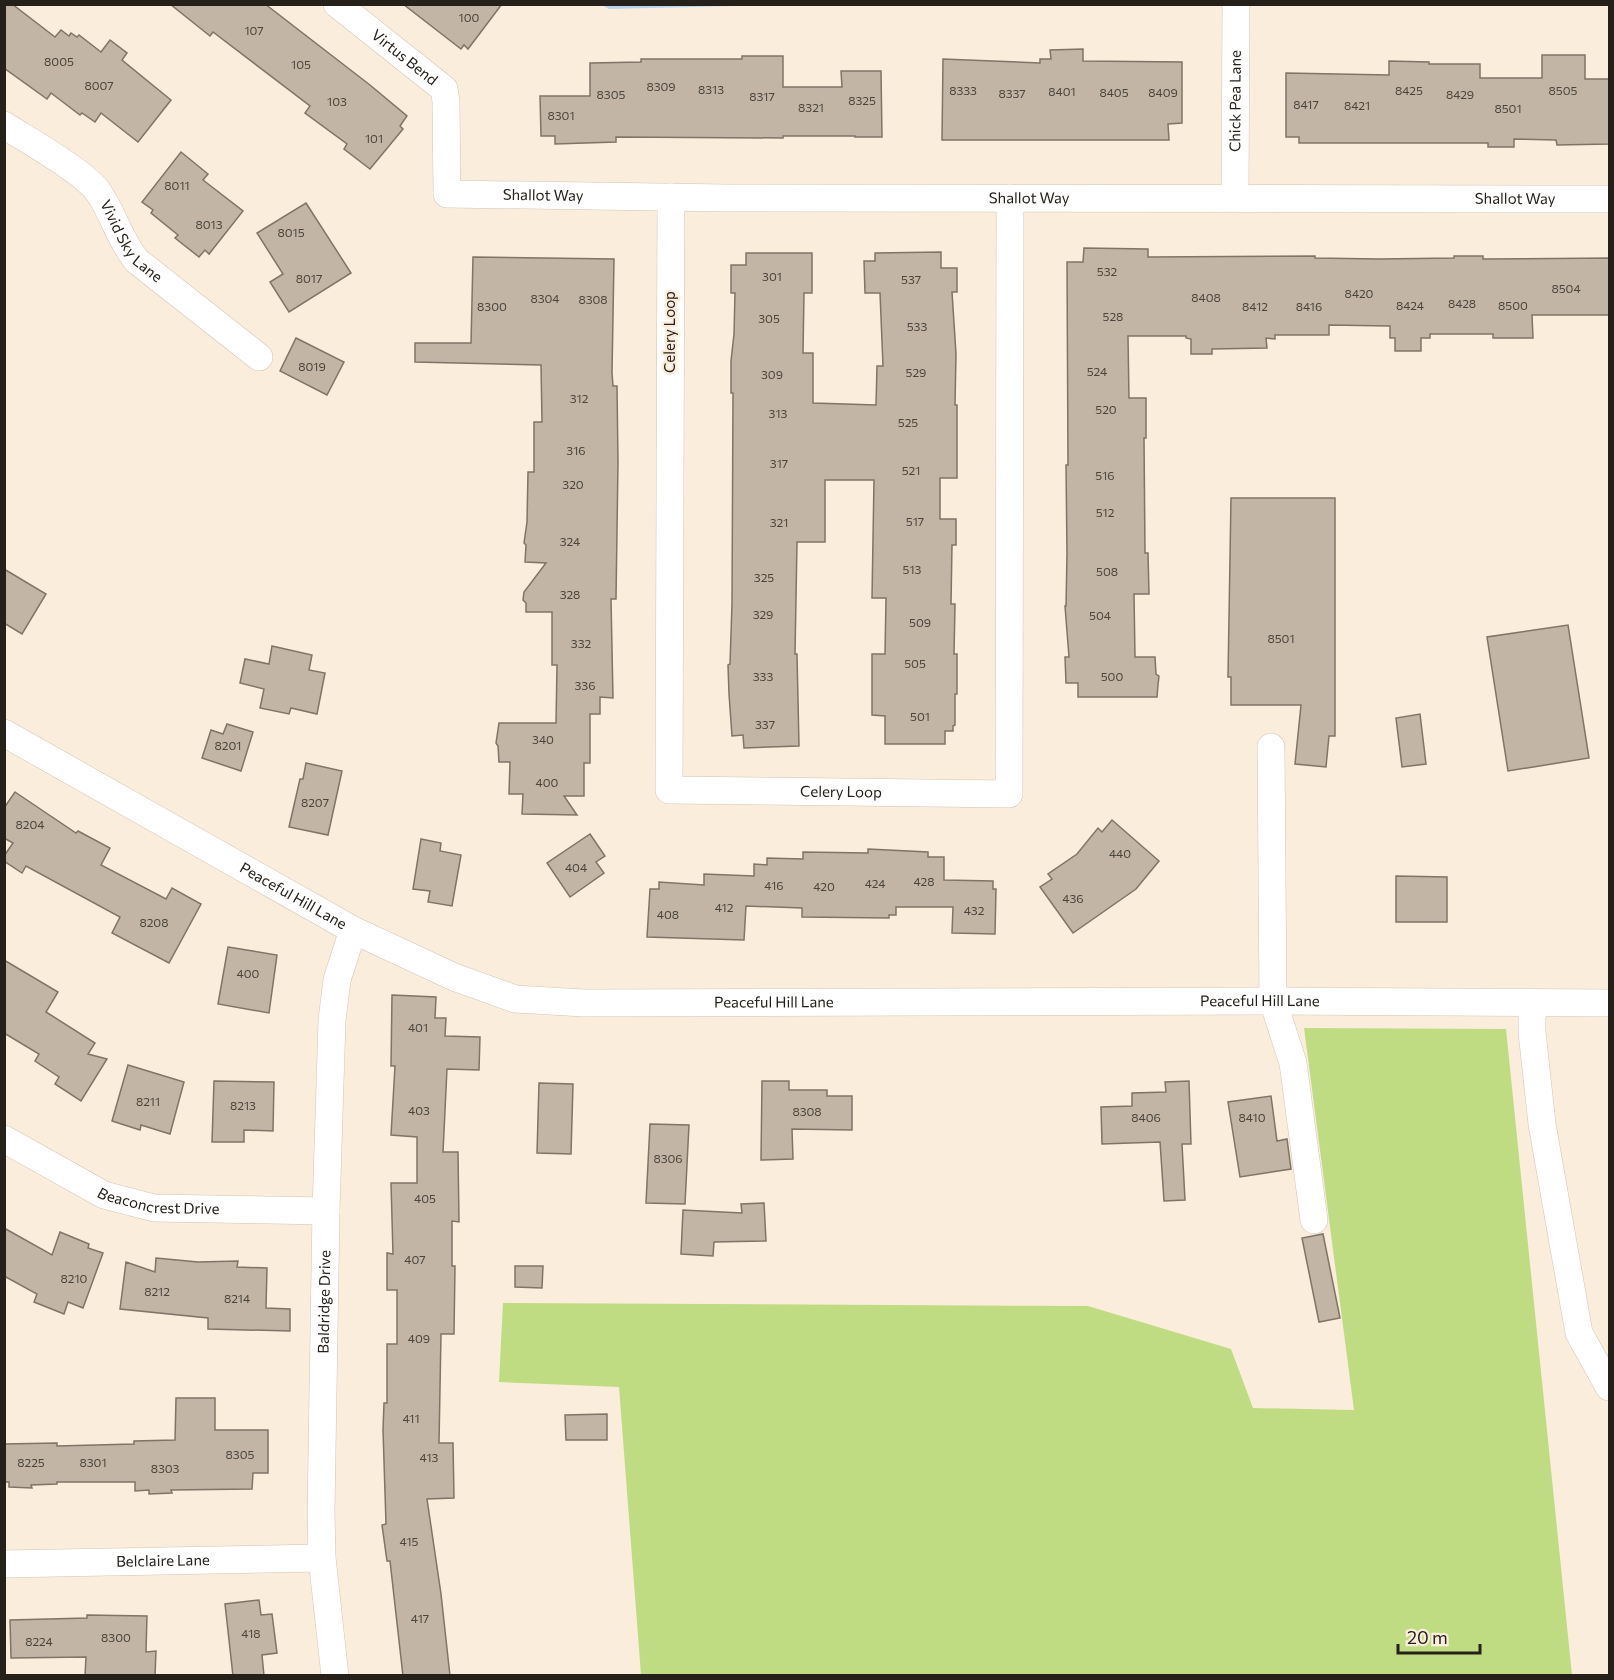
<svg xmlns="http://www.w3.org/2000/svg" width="1614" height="1680" font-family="Commissioner,sans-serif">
	<rect width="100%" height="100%" fill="#fbeddc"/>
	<path fill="#c0dc82" d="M1304,1028L1506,1029L1572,1675H641L619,1387L499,1382L503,1303L1088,1306L1231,1349L1253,1408L1354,1410Z"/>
	<path fill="#b8d4f1" d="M602,5H774L609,9Z"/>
	<g fill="#c2b5a5" stroke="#7f7465" stroke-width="1.5">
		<path d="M4,4H12L55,37L61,30L69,36L71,33L77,37L79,35L101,52L110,40L127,53L122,60L171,100L138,142L101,113L95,122L82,113L80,115L51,93L47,99L4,68Z"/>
		<path d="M170,4H265L370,85L407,116L400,126L403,129L370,169L344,149L347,144L305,113L310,106L213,32L210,36Z"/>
		<path d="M403,4H502L468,49L464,45L461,49Z"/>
		<path d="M1083,49V61L1182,62V123L1168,124L1169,140H942L943,59L1040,63V59H1051L1050,50Z"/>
		<path d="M1542,55H1585V79H1610V144L1557,145L1556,140L1514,139V147H1488V143H1299V137H1286V73L1389,75V61L1429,62V64H1480V78H1542Z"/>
		<path d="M742,56H783V87H842L841,71H881L882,137H855V136H783V138L616,137V142L555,144V136H541L540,96H590V63L641,62V59H742Z"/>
		<path d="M181,152L208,174L203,180L243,211L209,254L205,250L199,257L175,238L178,235L151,213L153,210L142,202Z"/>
		<path d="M306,203L351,273L289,312L270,282L283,274L257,233Z"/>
		<path d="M1084,248L1148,249V257L1315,256V258L1379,259L1454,258V256H1483V259L1610,258V315H1532L1533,338H1493V334H1430V338H1421V351H1395V338H1390V326L1329,325V335H1275V339L1266,338L1267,348L1212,349V354H1191V339L1186,338V336H1128L1129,398H1146V438H1144L1145,553H1148L1149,594H1134L1135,657H1155L1156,674L1159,676L1158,685L1157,697H1078V683H1066L1065,657H1069L1065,606H1066L1067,554L1066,465H1068L1067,262H1083Z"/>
		<path d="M941,252V268H957V292H952L956,354L955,405H957V478H940V519H956V545H952L951,604H955L954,654H957V694H955V725L953,726V731H945V744H885V716L872,715V654H885L886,598H872L874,480H825V542H797L795,654H797L799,746L744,748L743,735L732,736L729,694L728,665L730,664L732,604L733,393H731V361L734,334L735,293H731V265H746V253H812V293H804L803,353H813V403L876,405L877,366H883L880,293H865L864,261H875V253Z"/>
		<path d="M473,257L614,259L612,373L613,386H617L618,462L616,599H611L613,698L600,697V714H590V763H584V796H564L577,815L522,814L523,794H509L510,762H499L498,746L496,743L499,723H556L557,665H552V612H526V603L523,600L524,592L546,563L525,562L526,545L524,543L527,522L528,472H534V422H542L541,365L415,362V343H471Z"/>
		<path d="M296,338L344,362L327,395L280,371Z"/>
		<path d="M1231,498H1335V736H1329L1326,767L1295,764L1301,705H1231V677H1228Z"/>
		<path d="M4,569L46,594L22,634L4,623Z"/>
		<path d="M1568,625L1589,758L1508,771L1487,637Z"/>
		<path d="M272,646L312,655L309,670L325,673L317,714L291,708L289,714L260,708L264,689L240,683L245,659L269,664Z"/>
		<path d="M1420,714L1426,764L1402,767L1396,718Z"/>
		<path d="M227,724L253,732L241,771L202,758L211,730L223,734Z"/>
		<path d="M306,763L342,771L328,835L289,827L300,779H303Z"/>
		<path d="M15,792L76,833L78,831L110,848L101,865L166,899L172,888L201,904L169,963L112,933L120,917L26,866L22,873L4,861V856L13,843L4,838V808Z"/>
		<path d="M1112,820L1159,861L1136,889L1073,933L1040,887L1052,879L1048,874L1077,854L1098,828L1102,832Z"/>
		<path d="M590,834L605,856L596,862L604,873L570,897L547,863Z"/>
		<path d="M421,839L441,843L440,851L461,855L452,906L428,902L430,891L413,889Z"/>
		<path d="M868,849L928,852V857H944V880L993,881V889H996L995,934L952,933L953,907H896V915H889V918L802,917V908L746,906L744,940L647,937L650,889H659V882L704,885V874L754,876V864L767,865V858L803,859V852L868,853Z"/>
		<path d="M1396,876L1447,877V922H1396Z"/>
		<path d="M228,947L277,955L269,1013L218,1004Z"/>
		<path d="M4,960L58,992L46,1012L95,1043L88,1054L107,1059L81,1101L55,1084L59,1077L35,1061L39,1054L4,1033Z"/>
		<path d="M392,995L436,997L435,1018H446L445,1036L480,1037L479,1070L447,1069L443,1152H458L459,1222L452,1221V1266H455L454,1334H441L439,1443H453L454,1498L427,1499L441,1594L450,1676H403L390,1561H387L382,1525L386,1524L383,1430L384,1403H387V1344H397V1290H387V1253L393,1254L391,1183H417V1137L391,1135L395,1066H391Z"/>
		<path d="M128,1065L184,1082L170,1134L141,1125L140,1130L112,1121Z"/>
		<path d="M214,1081L274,1082L273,1131L244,1130V1142H212Z"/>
		<path d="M762,1081H789V1090H827V1096H852V1130L792,1129L793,1159L761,1160Z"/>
		<path d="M1189,1081L1191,1144H1182L1185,1200L1164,1201L1160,1142L1102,1144L1101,1107L1132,1106V1093L1166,1092L1165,1082Z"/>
		<path d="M539,1083L573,1084L571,1154L537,1153Z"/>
		<path d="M1271,1096L1277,1141L1287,1139L1291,1169L1240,1177L1228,1102Z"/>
		<path d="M650,1124L689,1125L685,1204L646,1203Z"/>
		<path d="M764,1203L766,1241L714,1242L713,1256L681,1254L683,1210L742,1213L741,1204Z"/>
		<path d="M4,1228L52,1255L60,1232L89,1244L88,1248L103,1253L83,1308L68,1302L64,1314L34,1302L37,1294L4,1276Z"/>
		<path d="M1323,1234L1340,1318L1319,1322L1302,1238Z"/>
		<path d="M156,1258L198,1262L238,1261L237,1267L267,1268L266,1308L290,1309V1331L208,1329V1318L120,1309L126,1262L155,1272Z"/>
		<path d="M515,1266H543L542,1288L515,1287Z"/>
		<path d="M176,1398H215V1430H268V1473H253L252,1489L171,1490L172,1493L149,1494V1490L135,1491V1482H57V1484L31,1485L32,1488L9,1487V1482H4V1444L57,1443V1446L134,1444V1441L175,1440Z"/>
		<path d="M607,1414V1440H566L565,1415Z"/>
		<path d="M259,1600L261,1615L272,1614L277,1653L262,1655L264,1676H233L225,1604Z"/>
		<path d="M87,1615L147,1616L146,1652L156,1651L155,1676H85L86,1657L11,1658L10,1620L87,1618Z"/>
	</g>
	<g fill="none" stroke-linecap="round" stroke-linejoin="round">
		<defs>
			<g id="minor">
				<path id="s1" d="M337,4L444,89L446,101L447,194L727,198L1610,199"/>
				<path id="s2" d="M4,125C27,140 85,172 99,193C114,215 119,239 137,261L259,357"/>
				<path id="s3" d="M671,197L669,790L1009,794L1010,198"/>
				<path id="s4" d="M1235,197L1236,4"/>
				<path id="s5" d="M4,733L353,930L454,977L515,999L584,1003L1273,1001L1610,1003"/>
				<path d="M1271,747L1273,1001L1293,1063L1314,1220"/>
				<path d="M1535,1003L1532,1017V1032L1542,1124L1579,1333L1609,1387"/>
				<path id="s6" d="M4,1139L104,1195L154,1208L326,1211"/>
				<path id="s7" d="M4,1564L322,1558"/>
				<path id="s8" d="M335,1676L322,1558L321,1512L326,1211L332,1020L337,980L353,930"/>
			</g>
		</defs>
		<use href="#minor" stroke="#d2c5b5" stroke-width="28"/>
		<use href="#minor" stroke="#fff" stroke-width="27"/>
	</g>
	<g text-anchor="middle" stroke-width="5" stroke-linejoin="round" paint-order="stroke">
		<g font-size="12" fill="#4c453d">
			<text x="469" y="22">100</text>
			<text x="254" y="35">107</text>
			<text x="59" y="66">8005</text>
			<text x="301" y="69">105</text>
			<text x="99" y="90">8007</text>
			<text x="661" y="91">8309</text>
			<text x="711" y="94">8313</text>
			<text x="963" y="95">8333</text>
			<text x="1409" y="95">8425</text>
			<text x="1563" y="95">8505</text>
			<text x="1062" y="96">8401</text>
			<text x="1114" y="97">8405</text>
			<text x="1163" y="97">8409</text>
			<text x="1012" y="98">8337</text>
			<text x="611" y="99">8305</text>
			<text x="1460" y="99">8429</text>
			<text x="762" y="101">8317</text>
			<text x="862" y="105">8325</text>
			<text x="337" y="106">103</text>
			<text x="1306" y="109">8417</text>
			<text x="1357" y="110">8421</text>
			<text x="811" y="112">8321</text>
			<text x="1508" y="113">8501</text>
			<text x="561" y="120">8301</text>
			<text x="374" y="143">101</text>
			<text x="177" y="190">8011</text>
			<text x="209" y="229">8013</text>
			<text x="291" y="237">8015</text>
			<text x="1107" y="276">532</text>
			<text x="772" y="281">301</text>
			<text x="309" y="283">8017</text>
			<text x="911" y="284">537</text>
			<text x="1566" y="293">8504</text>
			<text x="1359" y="298">8420</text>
			<text x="1206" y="302">8408</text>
			<text x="545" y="303">8304</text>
			<text x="593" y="304">8308</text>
			<text x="1462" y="308">8428</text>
			<text x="1410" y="310">8424</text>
			<text x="1513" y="310">8500</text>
			<text x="492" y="311">8300</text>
			<text x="1255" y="311">8412</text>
			<text x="1309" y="311">8416</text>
			<text x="1113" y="321">528</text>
			<text x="769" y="323">305</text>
			<text x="917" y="331">533</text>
			<text x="312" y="371">8019</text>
			<text x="1097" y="376">524</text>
			<text x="916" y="377">529</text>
			<text x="772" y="379">309</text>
			<text x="579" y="403">312</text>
			<text x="1106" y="414">520</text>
			<text x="778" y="418">313</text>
			<text x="908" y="427">525</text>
			<text x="576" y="455">316</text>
			<text x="779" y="468">317</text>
			<text x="911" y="475">521</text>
			<text x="1105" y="480">516</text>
			<text x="573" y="489">320</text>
			<text x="1105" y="517">512</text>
			<text x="915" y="526">517</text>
			<text x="779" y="527">321</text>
			<text x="570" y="546">324</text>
			<text x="912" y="574">513</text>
			<text x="1107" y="576">508</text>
			<text x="764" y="582">325</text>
			<text x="570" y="599">328</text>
			<text x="763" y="619">329</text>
			<text x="1100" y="620">504</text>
			<text x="920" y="627">509</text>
			<text x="1281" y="643">8501</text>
			<text x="581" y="648">332</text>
			<text x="915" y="668">505</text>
			<text x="763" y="681">333</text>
			<text x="1112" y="681">500</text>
			<text x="585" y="690">336</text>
			<text x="920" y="721">501</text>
			<text x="765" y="729">337</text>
			<text x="543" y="744">340</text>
			<text x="228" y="750">8201</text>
			<text x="547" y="787">400</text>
			<text x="315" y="807">8207</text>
			<text x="30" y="829">8204</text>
			<text x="1120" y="858">440</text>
			<text x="576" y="872">404</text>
			<text x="924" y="886">428</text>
			<text x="875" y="888">424</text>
			<text x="774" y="890">416</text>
			<text x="824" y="891">420</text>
			<text x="1073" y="903">436</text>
			<text x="724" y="912">412</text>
			<text x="974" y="915">432</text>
			<text x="668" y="919">408</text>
			<text x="154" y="927">8208</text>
			<text x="248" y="978">400</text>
			<text x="418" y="1032">401</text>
			<text x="148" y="1106">8211</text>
			<text x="243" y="1110">8213</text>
			<text x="419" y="1115">403</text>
			<text x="807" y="1116">8308</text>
			<text x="1146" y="1122">8406</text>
			<text x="1252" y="1122">8410</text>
			<text x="668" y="1163">8306</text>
			<text x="425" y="1203">405</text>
			<text x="415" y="1264">407</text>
			<text x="74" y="1283">8210</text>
			<text x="157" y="1296">8212</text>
			<text x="237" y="1303">8214</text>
			<text x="419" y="1343">409</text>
			<text x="411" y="1423">411</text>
			<text x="240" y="1459">8305</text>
			<text x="429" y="1462">413</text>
			<text x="31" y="1467">8225</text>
			<text x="93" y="1467">8301</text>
			<text x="165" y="1473">8303</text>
			<text x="409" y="1546">415</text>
			<text x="420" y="1623">417</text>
			<text x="251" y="1638">418</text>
			<text x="116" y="1642">8300</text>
			<text x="39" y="1646">8224</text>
		</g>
		<g font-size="15" fill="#25201a" stroke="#fbeddc">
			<text dy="5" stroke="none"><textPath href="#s1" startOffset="86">Virtus Bend</textPath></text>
			<text dy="5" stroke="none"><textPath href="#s4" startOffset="96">Chick Pea Lane</textPath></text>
			<text dy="5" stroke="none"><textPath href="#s1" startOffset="338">Shallot Way</textPath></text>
			<text dy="5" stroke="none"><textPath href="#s1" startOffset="824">Shallot Way</textPath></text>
			<text dy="5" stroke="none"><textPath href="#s1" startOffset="1310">Shallot Way</textPath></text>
			<text dy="5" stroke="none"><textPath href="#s2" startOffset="176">Vivid Sky Lane</textPath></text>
			<text transform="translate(670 332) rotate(-90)" y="5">Celery Loop</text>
			<text dy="5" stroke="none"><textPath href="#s3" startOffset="765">Celery Loop</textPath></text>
			<text dy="5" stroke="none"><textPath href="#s5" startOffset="332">Peaceful Hill Lane</textPath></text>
			<text dy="5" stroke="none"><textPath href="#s5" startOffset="1322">Peaceful Hill Lane</textPath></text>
			<text dy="5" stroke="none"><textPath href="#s5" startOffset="836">Peaceful Hill Lane</textPath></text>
			<text dy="5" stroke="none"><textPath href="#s6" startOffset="170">Beaconcrest Drive</textPath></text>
			<text dy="5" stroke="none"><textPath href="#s8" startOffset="375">Baldridge Drive</textPath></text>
			<text dy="5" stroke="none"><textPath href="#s7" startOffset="159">Belclaire Lane</textPath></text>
		</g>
	</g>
	<rect width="1614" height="1680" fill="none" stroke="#25201a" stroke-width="12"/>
	<path d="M1398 1644v9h82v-9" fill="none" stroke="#25201a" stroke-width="3"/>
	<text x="1407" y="1644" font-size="18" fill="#25201a" stroke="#fbeddc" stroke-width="4.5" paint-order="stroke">20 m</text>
</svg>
